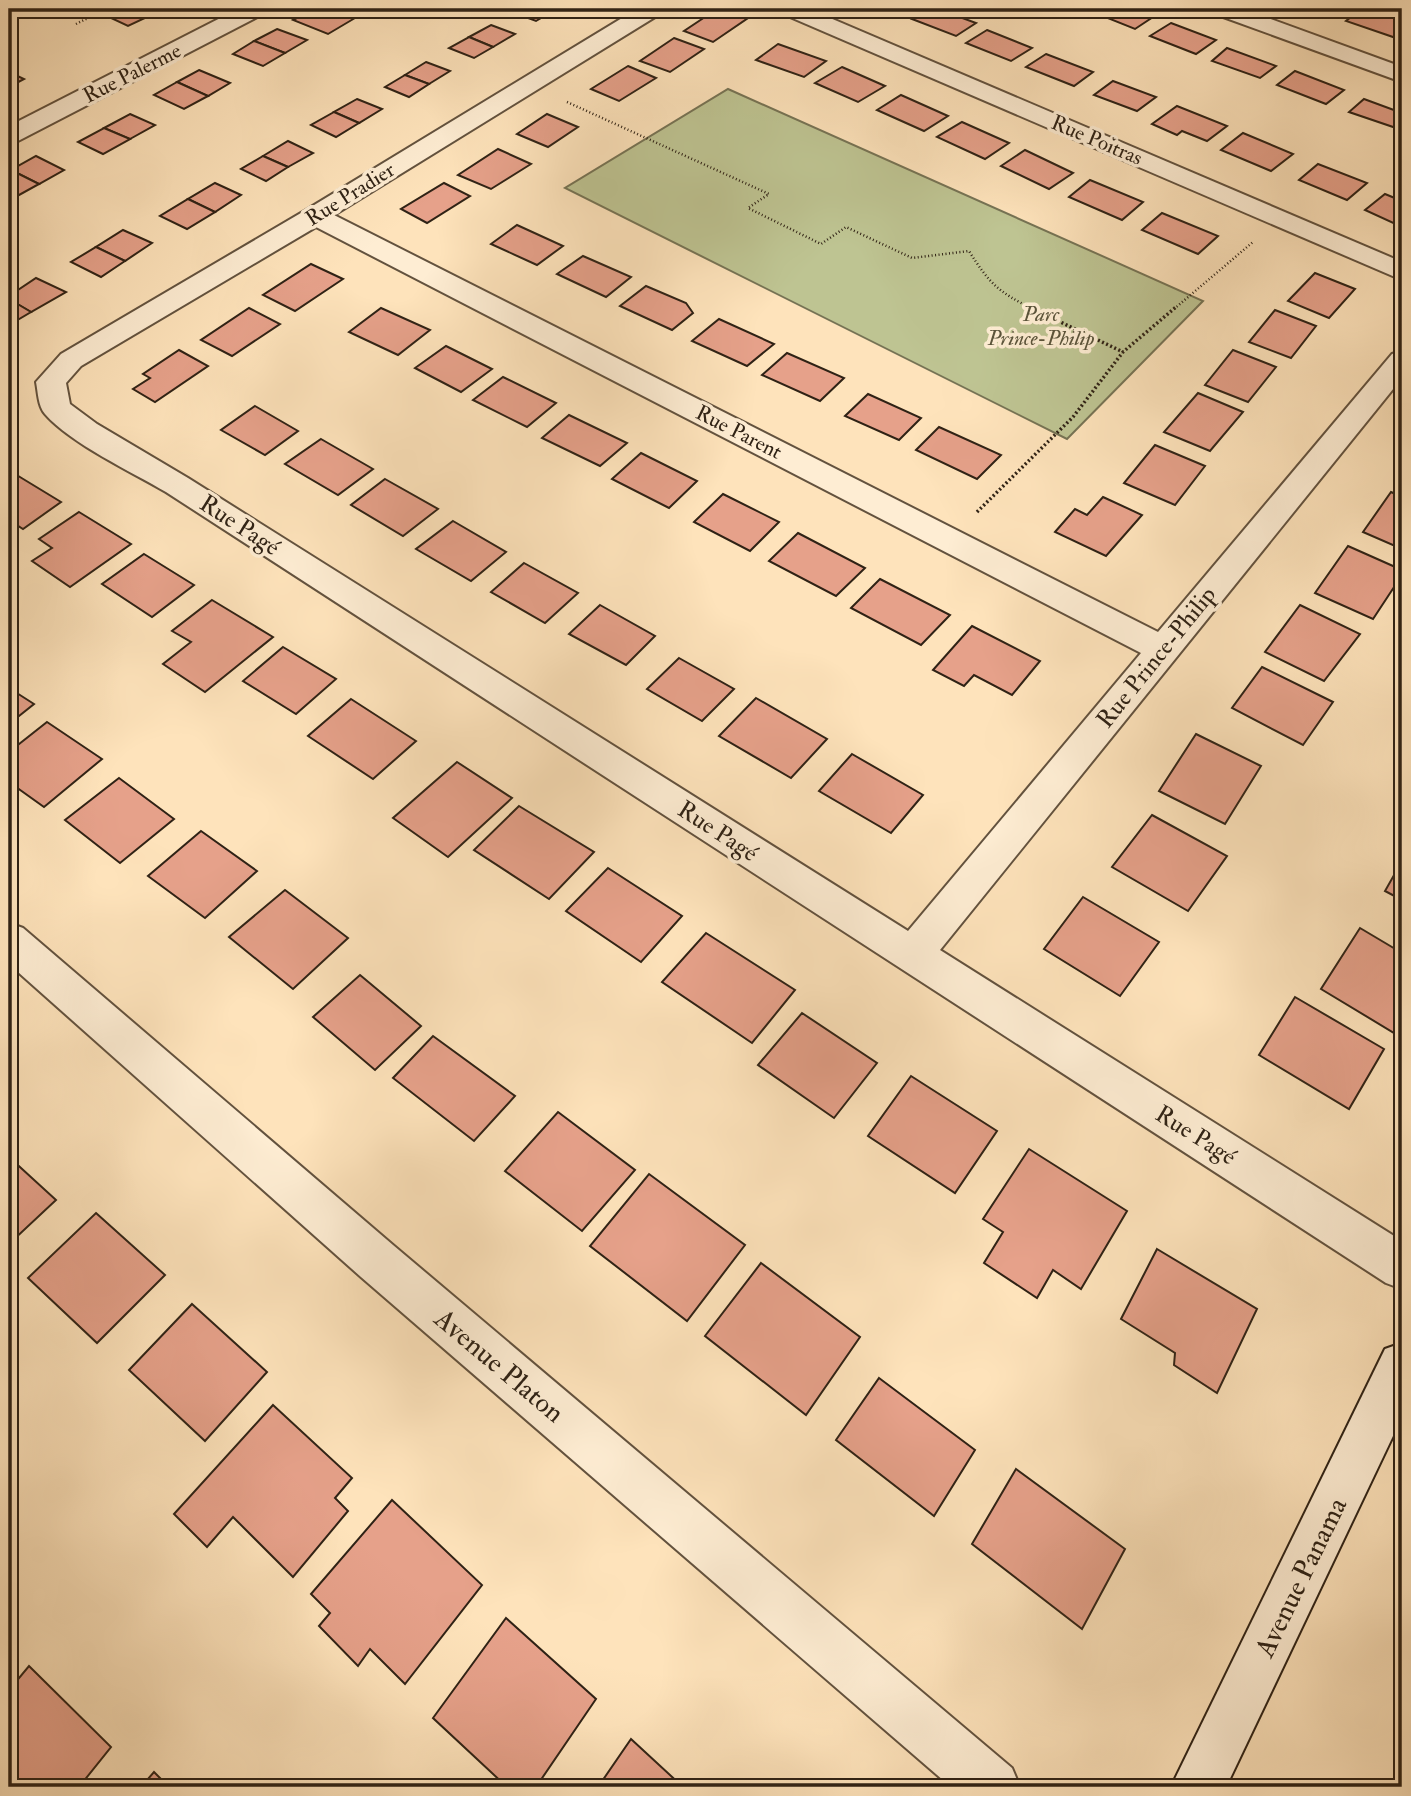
<svg xmlns="http://www.w3.org/2000/svg" width="1411" height="1796" font-family="'IM FELL Double Pica',serif">
	<rect width="100%" height="100%" fill="#fee3bb"/>
	<filter id="stains"><feTurbulence type="fractalNoise" baseFrequency=".00286" numOctaves="4"/><feColorMatrix values="0 0 0 0 .2 0 0 0 0 .09 0 0 0 0 .02 0 0 0 .5 -.17"/></filter>
	<radialGradient id="worn" r=".72"><stop offset=".6" stop-color="#630" stop-opacity="0"/><stop offset="1" stop-color="#630" stop-opacity=".3"/></radialGradient>
	<path fill="#bec492" stroke="#767354" stroke-width="2" d="M728,89L1203,301L1067,439L565,188Z"/>
	<g fill="#e6a18a" stroke="#2f2215" stroke-width="2">
		<path d="M92,9H164L128,26Z"/>
		<path d="M314,9L329,12L334,9H355L361,11L351,17L355,18L328,34L293,20Z"/>
		<path d="M513,9H547L553,11L536,21L509,11Z"/>
		<path d="M717,9L748,18L713,42L684,31Z"/>
		<path d="M929,9H938L976,23L956,36L912,19Z"/>
		<path d="M1094,9H1131L1153,17L1135,29L1090,11Z"/>
		<path d="M1361,9H1370L1402,20V33L1396,38L1346,21Z"/>
		<path d="M1171,23L1216,40L1196,54L1150,36Z"/>
		<path d="M491,25L515,34L493,47L469,37Z"/>
		<path d="M277,29L307,40L285,53L254,41Z"/>
		<path d="M987,30L1032,48L1011,61L966,43Z"/>
		<path d="M469,37L493,47L474,58L449,48Z"/>
		<path d="M674,38L704,49L670,72L640,61Z"/>
		<path d="M254,41L285,53L263,66L233,54Z"/>
		<path d="M778,44L826,61L804,77L756,60Z"/>
		<path d="M1227,48L1276,66L1260,78L1212,61Z"/>
		<path d="M1046,54L1093,72L1074,86L1026,67Z"/>
		<path d="M426,62L450,71L429,84L405,75Z"/>
		<path d="M628,66L656,78L619,101L591,89Z"/>
		<path d="M842,67L885,86L858,102L815,83Z"/>
		<path d="M199,70L230,83L208,96L177,82Z"/>
		<path d="M1295,71L1344,90L1326,104L1277,85Z"/>
		<path d="M9,72L24,79L9,87Z"/>
		<path d="M405,75L429,84L409,97L385,87Z"/>
		<path d="M1113,81L1156,97L1137,111L1094,95Z"/>
		<path d="M177,82L208,96L184,109L154,95Z"/>
		<path d="M901,95L948,116L924,131L877,110Z"/>
		<path d="M357,99L382,109L359,123L334,112Z"/>
		<path d="M1364,99L1402,113V130L1349,112Z"/>
		<path d="M1177,106L1227,126L1207,141L1182,131L1177,135L1152,124Z"/>
		<path d="M334,112L359,123L336,137L311,125Z"/>
		<path d="M130,114L155,125L130,139L104,128Z"/>
		<path d="M547,114L578,127L548,147L517,134Z"/>
		<path d="M962,122L1009,143L985,159L937,137Z"/>
		<path d="M104,128L130,139L103,154L78,142Z"/>
		<path d="M1243,133L1293,154L1271,171L1221,150Z"/>
		<path d="M288,141L313,153L288,167L263,156Z"/>
		<path d="M498,149L531,164L491,189L458,175Z"/>
		<path d="M1025,150L1073,173L1049,189L1001,166Z"/>
		<path d="M36,156L64,170L39,184L11,170Z"/>
		<path d="M263,156L288,167L266,181L241,169Z"/>
		<path d="M1318,164L1367,183L1347,200L1299,180Z"/>
		<path d="M11,170L39,184L10,200L9,172Z"/>
		<path d="M1090,180L1143,202L1122,220L1069,197Z"/>
		<path d="M215,183L241,195L215,212L188,199Z"/>
		<path d="M444,183L470,196L427,223L401,209Z"/>
		<path d="M1385,194L1402,201V227L1365,210Z"/>
		<path d="M188,199L215,212L187,229L160,216Z"/>
		<path d="M1162,213L1218,236L1198,254L1142,230Z"/>
		<path d="M517,225L563,246L537,265L491,244Z"/>
		<path d="M123,230L152,243L125,261L96,247Z"/>
		<path d="M96,247L125,261L101,277L71,262Z"/>
		<path d="M583,256L631,277L606,297L557,274Z"/>
		<path d="M311,264L343,279L295,311L263,295Z"/>
		<path d="M1315,273L1355,289L1329,318L1288,301Z"/>
		<path d="M36,278L66,292L31,312L9,299V296Z"/>
		<path d="M646,286L686,303L693,313L672,330L620,306Z"/>
		<path d="M9,299L31,312L9,325Z"/>
		<path d="M249,308L280,324L232,356L201,340Z"/>
		<path d="M381,308L430,330L398,355L349,332Z"/>
		<path d="M1275,310L1316,326L1291,358L1249,342Z"/>
		<path d="M719,319L774,344L747,366L692,341Z"/>
		<path d="M446,346L492,369L461,392L415,368Z"/>
		<path d="M179,350L208,366L155,402L133,389L150,378L143,374Z"/>
		<path d="M1233,350L1276,367L1248,402L1205,385Z"/>
		<path d="M787,353L844,378L820,401L762,375Z"/>
		<path d="M503,377L556,403L527,427L473,400Z"/>
		<path d="M1198,393L1243,412L1210,451L1164,432Z"/>
		<path d="M868,394L921,418L899,440L845,416Z"/>
		<path d="M255,406L298,431L265,455L221,430Z"/>
		<path d="M569,415L627,443L600,466L542,438Z"/>
		<path d="M939,427L1001,455L977,479L916,450Z"/>
		<path d="M321,439L373,469L338,495L285,464Z"/>
		<path d="M1155,445L1205,466L1175,505L1124,483Z"/>
		<path d="M641,453L697,481L669,508L612,479Z"/>
		<path d="M15,474L61,502L23,529L9,520V478Z"/>
		<path d="M385,479L438,509L403,536L351,505Z"/>
		<path d="M1391,492L1402,497V549L1363,532Z"/>
		<path d="M723,494L779,522L750,551L694,522Z"/>
		<path d="M1103,497L1142,515L1106,556L1055,532L1075,509L1087,515Z"/>
		<path d="M79,512L131,544L70,587L32,561L52,548L39,539Z"/>
		<path d="M453,521L506,552L471,581L416,549Z"/>
		<path d="M798,533L865,568L836,596L769,561Z"/>
		<path d="M1348,546L1402,570V575L1373,619L1315,593Z"/>
		<path d="M144,554L194,585L152,617L102,584Z"/>
		<path d="M524,563L578,593L545,623L491,592Z"/>
		<path d="M880,579L950,615L921,645L851,608Z"/>
		<path d="M212,600L273,637L205,692L163,664L191,642L172,631Z"/>
		<path d="M600,605L655,636L626,665L569,634Z"/>
		<path d="M1300,605L1360,634L1324,681L1265,652Z"/>
		<path d="M972,626L1040,661L1012,695L974,675L964,686L933,670Z"/>
		<path d="M283,647L336,679L296,714L243,681Z"/>
		<path d="M679,658L734,689L702,721L647,689Z"/>
		<path d="M1262,667L1333,702L1303,745L1232,708Z"/>
		<path d="M9,688L34,704L9,724Z"/>
		<path d="M756,698L827,739L791,778L719,736Z"/>
		<path d="M351,699L416,741L373,779L308,736Z"/>
		<path d="M47,722L102,759L44,807L9,782V752Z"/>
		<path d="M1196,734L1261,766L1225,824L1159,791Z"/>
		<path d="M852,754L923,795L891,833L819,791Z"/>
		<path d="M457,762L512,798L448,857L393,818Z"/>
		<path d="M119,778L174,819L120,863L65,820Z"/>
		<path d="M519,806L594,852L549,899L474,850Z"/>
		<path d="M1152,815L1227,856L1188,911L1112,867Z"/>
		<path d="M201,831L257,871L205,918L148,876Z"/>
		<path d="M1402,861V900L1385,891Z"/>
		<path d="M608,868L682,916L641,962L566,911Z"/>
		<path d="M285,890L348,938L293,989L229,937Z"/>
		<path d="M1083,897L1159,942L1120,996L1044,949Z"/>
		<path d="M1360,928L1402,953V1030L1399,1036L1321,989Z"/>
		<path d="M706,933L795,990L752,1043L662,982Z"/>
		<path d="M360,975L421,1026L375,1070L313,1017Z"/>
		<path d="M1295,997L1384,1049L1349,1109L1259,1055Z"/>
		<path d="M802,1013L877,1063L834,1118L758,1065Z"/>
		<path d="M433,1036L515,1096L474,1141L393,1078Z"/>
		<path d="M911,1076L997,1131L955,1193L868,1136Z"/>
		<path d="M558,1112L635,1170L582,1231L505,1171Z"/>
		<path d="M1029,1149L1127,1211L1081,1289L1053,1270L1037,1298L984,1263L1003,1232L983,1219Z"/>
		<path d="M9,1157L56,1200L9,1244Z"/>
		<path d="M649,1174L745,1245L687,1321L590,1246Z"/>
		<path d="M96,1213L165,1275L97,1343L28,1278Z"/>
		<path d="M1157,1249L1257,1309L1217,1393L1174,1365L1175,1353L1121,1319Z"/>
		<path d="M761,1263L860,1337L806,1415L705,1336Z"/>
		<path d="M192,1304L267,1372L205,1441L129,1370Z"/>
		<path d="M879,1378L975,1450L934,1516L836,1440Z"/>
		<path d="M273,1405L352,1478L335,1498L348,1511L293,1577L233,1517L207,1547L174,1514Z"/>
		<path d="M1016,1469L1125,1549L1082,1629L972,1544Z"/>
		<path d="M392,1500L482,1585L405,1684L370,1649L358,1666L319,1626L330,1613L311,1594Z"/>
		<path d="M506,1618L596,1699L536,1787H507L433,1718Z"/>
		<path d="M29,1666L111,1747L79,1787H9V1690Z"/>
		<path d="M631,1739L683,1787H598Z"/>
		<path d="M154,1772L169,1787H141Z"/>
	</g>
	<g fill="none" stroke-linecap="round" stroke-linejoin="round">
		<defs>
			<g id="street">
				<path d="M238,9H266L263,14L18,141L9,143V126Z"/>
				<path d="M637,9H663L660,14L334,215L1158,632L1392,354L1402,351V378L940,950L1402,1241V1289L1386,1283L166,492C132,472 70,443 45,414C38,406 38,392 36,382L61,354L306,210ZM316,227L1141,653L908,931L188,478L97,424L70,404L66,383L81,366Z"/>
				<path d="M780,9H809L1402,262V280L783,14Z"/>
				<path d="M1212,9H1243L1402,67V82L1215,14Z"/>
				<path d="M9,923L23,928L393,1245L1012,1768L1020,1787H951L361,1277L9,964Z"/>
			</g>
			<path id="secondary" d="M1402,1343V1417L1226,1787H1171L1385,1349Z"/>
		</defs>
		<use href="#street" stroke="#63523e" stroke-width="4"/>
		<use href="#secondary" stroke="#2f2215" stroke-width="4"/>
		<g stroke="#2f2215" stroke-width="2.5" stroke-dasharray="1 2.5" stroke-linecap="butt">
			<path d="M76,24L100,12"/>
			<path d="M567,102L769,194L748,208L821,244L846,227L912,258L969,251C989,283 998,292 1033,309"/>
			<path d="M1174,309L1253,242"/>
		</g>
		<g stroke="#2f2215" stroke-width="3.5" stroke-dasharray="2 2.5" stroke-linecap="butt">
			<path d="M1029,307L1123,352"/>
			<path d="M977,512L1073,417L1123,352L1176,307"/>
		</g>
		<use href="#street" fill="#feedd3" fill-rule="evenodd"/>
		<use href="#secondary" fill="#feedd3" fill-rule="evenodd"/>
	</g>
	<g text-anchor="middle" stroke-width="7" stroke-linejoin="round" paint-order="stroke">
		<g font-size="21" fill="#2f2215" stroke="#feedd3">
			<text transform="translate(132 73) rotate(-27)" y="7">Rue Palerme</text>
			<text transform="translate(1097 140) rotate(23)" y="7">Rue Poitras</text>
			<text transform="translate(350 194) rotate(-32)" y="7">Rue Pradier</text>
			<text transform="translate(739 432) rotate(27)" y="7">Rue Parent</text>
		</g>
		<g font-size="21" font-style="italic" fill="#5a533a" stroke="#feedd3">
			<text x="1041" y="321">Parc<tspan x="1041" dy="24">Prince-Philip</tspan></text>
		</g>
		<g font-size="24" fill="#2f2215" stroke="#feedd3">
			<text transform="translate(240 525) rotate(33)" y="8">Rue Pagé</text>
			<text transform="translate(1156 657) rotate(-51)" y="8">Rue Prince-Philip</text>
			<text transform="translate(718 831) rotate(33)" y="8">Rue Pagé</text>
			<text transform="translate(1196 1135) rotate(32)" y="8">Rue Pagé</text>
		</g>
		<g font-size="28" fill="#2f2215" stroke="#feedd3">
			<text transform="translate(500 1365) rotate(40)" y="10">Avenue Platon</text>
			<text transform="translate(1300 1577) rotate(-64)" y="10">Avenue Panama</text>
		</g>
	</g>
	<rect width="1411" height="1796" fill="none" stroke="#fee3bb" stroke-width="35"/>
	<rect x="10" y="10" width="1390" height="1775" fill="none" stroke="#2f2215" stroke-width="3.5"/>
	<rect x="18" y="18" width="1376" height="1761" fill="none" stroke="#2f2215" stroke-width="2"/>
	<rect width="100%" height="100%" filter="url(#stains)"/>
	<rect width="100%" height="100%" fill="url(#worn)"/>
</svg>
